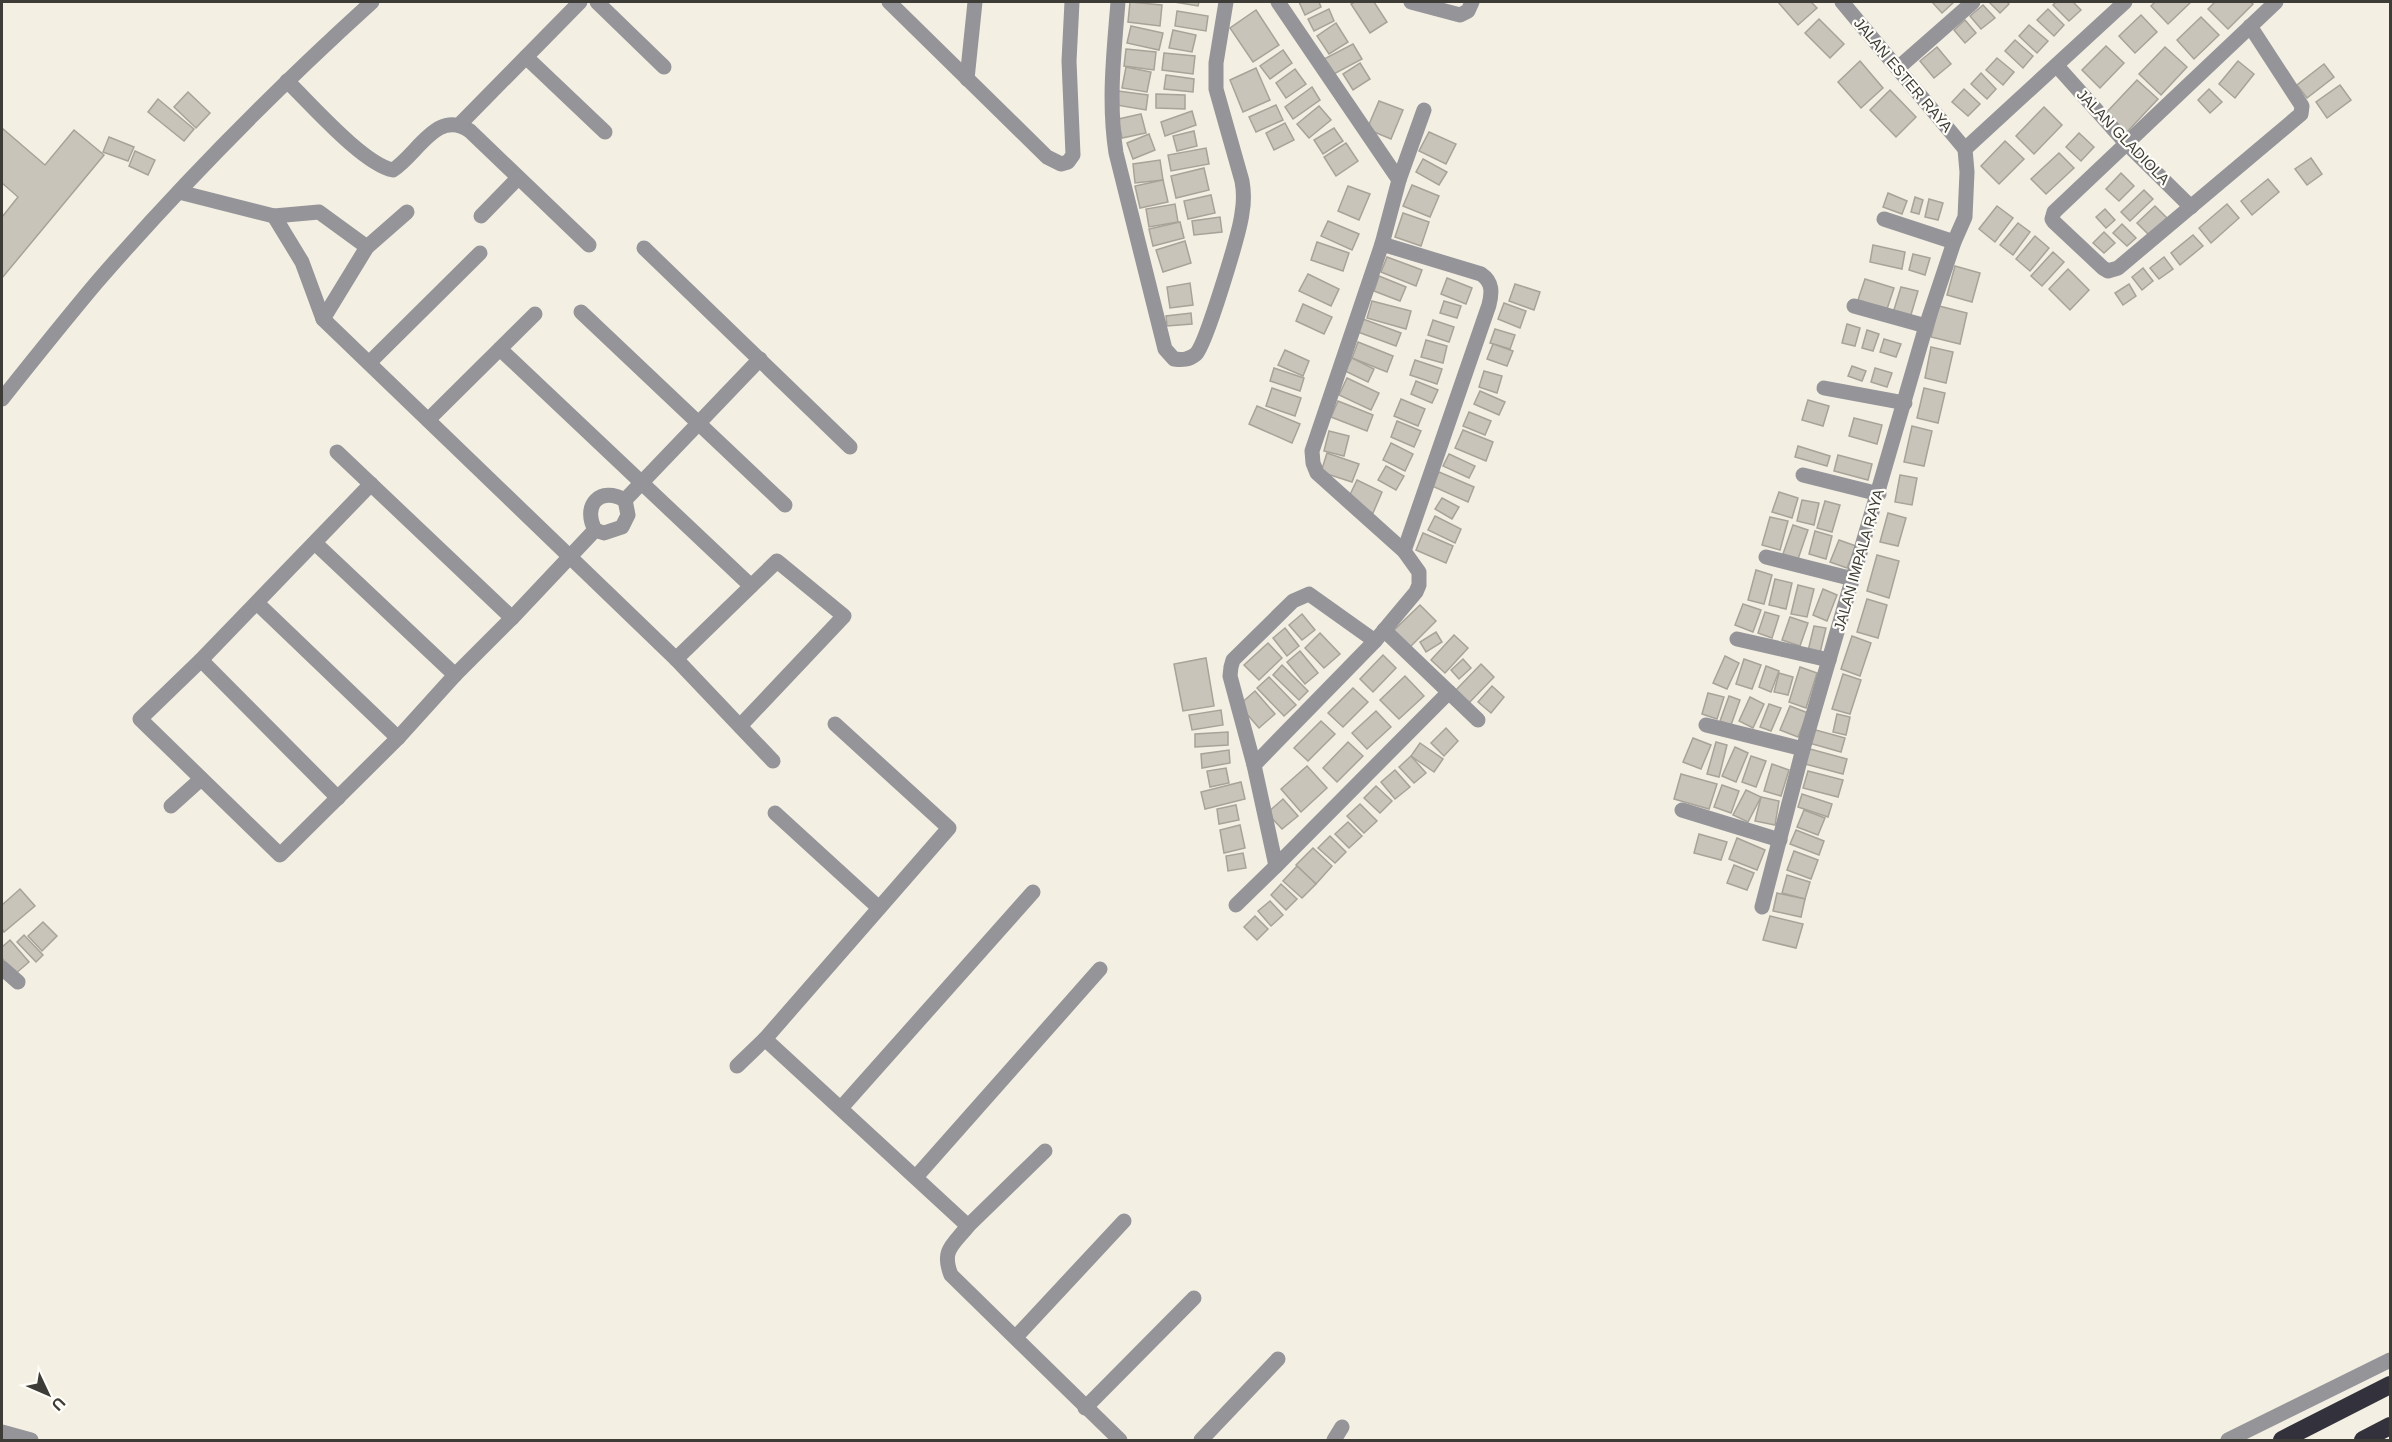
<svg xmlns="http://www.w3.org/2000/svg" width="2392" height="1442" font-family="Helvetica,sans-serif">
	<rect width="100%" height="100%" fill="#f4efe3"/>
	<g fill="#c9c4b9" stroke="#a7a398" stroke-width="1.5">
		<path d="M1130,2L1162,5L1160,26L1128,22Z"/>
		<path d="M1174,2H1199L1198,6Z"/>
		<path d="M1299,2H1319L1321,7L1305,15Z"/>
		<path d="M1355,2H1374L1387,22L1370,33L1351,4Z"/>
		<path d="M1778,2H1811L1817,8L1798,25Z"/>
		<path d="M1932,2H1954L1942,13Z"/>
		<path d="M1989,2H2007L2009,4L2000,13Z"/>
		<path d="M2056,2H2073L2081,10L2069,21L2053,5Z"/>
		<path d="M2155,2H2191L2168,24L2151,6Z"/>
		<path d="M2215,2H2250L2253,4L2228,29L2208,9Z"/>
		<path d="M1983,5L1995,18L1981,29L1970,16Z"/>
		<path d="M1329,9L1334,21L1314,31L1308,19Z"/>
		<path d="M2048,9L2064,25L2054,36L2037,20Z"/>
		<path d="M1256,10L1279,45L1253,62L1230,28Z"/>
		<path d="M1177,11L1208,16L1206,31L1175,26Z"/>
		<path d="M2141,15L2157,32L2135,53L2119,36Z"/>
		<path d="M2201,17L2219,35L2194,59L2177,40Z"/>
		<path d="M1819,19L1844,44L1830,58L1805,33Z"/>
		<path d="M1965,20L1976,33L1965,43L1954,30Z"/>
		<path d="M1336,23L1348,42L1329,54L1317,36Z"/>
		<path d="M2029,25L2048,41L2037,53L2019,36Z"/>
		<path d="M1131,26L1163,33L1159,50L1127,43Z"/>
		<path d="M1173,30L1196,35L1192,52L1169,48Z"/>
		<path d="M2015,40L2033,56L2023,68L2005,51Z"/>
		<path d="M1353,44L1362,59L1332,75L1324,59Z"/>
		<path d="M2106,46L2124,63L2100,88L2082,70Z"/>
		<path d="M1937,47L1951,64L1934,78L1920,61Z"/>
		<path d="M2165,47L2187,67L2161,95L2139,74Z"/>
		<path d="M1126,49L1156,52L1154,70L1124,66Z"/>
		<path d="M1283,50L1292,63L1270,79L1260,66Z"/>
		<path d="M1164,53L1195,56L1193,74L1162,70Z"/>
		<path d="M1997,58L2014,72L2003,85L1986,70Z"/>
		<path d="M1860,61L1883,88L1861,108L1838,82Z"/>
		<path d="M2238,61L2254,74L2235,98L2219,84Z"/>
		<path d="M1360,63L1370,79L1353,90L1343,74Z"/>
		<path d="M2324,64L2334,77L2307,98L2297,85Z"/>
		<path d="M1126,67L1151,72L1147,92L1122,88Z"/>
		<path d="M1256,68L1270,100L1243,112L1230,80Z"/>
		<path d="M1295,69L1306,84L1286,98L1276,83Z"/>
		<path d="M1981,73L1996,89L1987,99L1971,84Z"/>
		<path d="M1166,75L1194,79L1193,92L1164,89Z"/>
		<path d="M2137,80L2158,99L2126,133L2105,114Z"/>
		<path d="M2340,85L2351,100L2327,118L2316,102Z"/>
		<path d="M1312,87L1320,100L1293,119L1285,107Z"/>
		<path d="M1964,89L1980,104L1968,116L1952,102Z"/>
		<path d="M2209,89L2222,102L2210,113L2198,100Z"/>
		<path d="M1890,90L1916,117L1896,137L1870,110Z"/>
		<path d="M1118,91L1148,95L1146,110L1116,105Z"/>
		<path d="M188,92L210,113L196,128L174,107Z"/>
		<path d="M1156,94L1185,95V109L1156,108Z"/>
		<path d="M158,99L194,129L184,141L148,112Z"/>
		<path d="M1379,101L1403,110L1391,139L1367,129Z"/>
		<path d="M1276,105L1283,120L1256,132L1249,117Z"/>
		<path d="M1319,106L1331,120L1309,138L1297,124Z"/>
		<path d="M2044,107L2062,125L2034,154L2016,136Z"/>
		<path d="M1192,111L1196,125L1165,136L1161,122Z"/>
		<path d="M1141,114L1146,133L1122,138L1118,119Z"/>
		<path d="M1285,123L1294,140L1274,150L1266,133Z"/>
		<path d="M2,128L45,165L74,130L104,155L2,278V217L18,197L2,183Z"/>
		<path d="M1334,128L1343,141L1323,154L1314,140Z"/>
		<path d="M1194,131L1197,146L1177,151L1173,136Z"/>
		<path d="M1429,132L1456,144L1446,164L1419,151Z"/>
		<path d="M2079,133L2094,147L2081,161L2066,147Z"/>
		<path d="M1149,134L1155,150L1133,159L1127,143Z"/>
		<path d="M109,137L134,147L128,161L103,152Z"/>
		<path d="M2005,141L2024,159L1999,184L1981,166Z"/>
		<path d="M1346,143L1358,161L1336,176L1324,157Z"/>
		<path d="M1206,148L1209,164L1171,171L1168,155Z"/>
		<path d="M135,151L155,160L148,175L129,166Z"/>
		<path d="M2059,153L2074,168L2046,194L2031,179Z"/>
		<path d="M2311,158L2322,174L2307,185L2295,169Z"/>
		<path d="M1423,159L1447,172L1439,185L1416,172Z"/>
		<path d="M1160,160L1163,180L1135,183L1133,164Z"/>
		<path d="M1204,168L1209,190L1176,198L1171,176Z"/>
		<path d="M2121,173L2134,186L2119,201L2106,189Z"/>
		<path d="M2268,179L2279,192L2252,215L2241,201Z"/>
		<path d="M1163,180L1168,202L1140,208L1135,186Z"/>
		<path d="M1412,185L1439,196L1430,217L1403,206Z"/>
		<path d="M1348,186L1370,194L1359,220L1338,211Z"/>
		<path d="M2144,190L2153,199L2130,221L2121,212Z"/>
		<path d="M1888,193L1907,201L1902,214L1883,207Z"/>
		<path d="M1211,195L1215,213L1188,219L1184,201Z"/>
		<path d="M1915,197L1923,200L1919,214L1911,212Z"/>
		<path d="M1929,199L1943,203L1938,220L1925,217Z"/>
		<path d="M1175,204L1178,222L1149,227L1146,209Z"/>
		<path d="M2227,204L2239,218L2211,243L2199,228Z"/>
		<path d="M1997,206L2013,218L1995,242L1979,229Z"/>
		<path d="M2155,206L2167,218L2149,235L2137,223Z"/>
		<path d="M2105,209L2115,220L2106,228L2096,217Z"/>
		<path d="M1403,213L1429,222L1421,246L1395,237Z"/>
		<path d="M1220,217L1222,232L1194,235L1192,221Z"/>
		<path d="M1328,221L1359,234L1352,250L1321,236Z"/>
		<path d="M1180,222L1184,238L1153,246L1149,229Z"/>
		<path d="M2018,223L2030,232L2013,255L2000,245Z"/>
		<path d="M2122,224L2136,238L2127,246L2113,233Z"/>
		<path d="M2104,232L2115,243L2104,253L2093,243Z"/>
		<path d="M2193,235L2203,246L2180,265L2171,253Z"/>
		<path d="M2035,236L2049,248L2030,271L2016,259Z"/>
		<path d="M1185,241L1191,263L1163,272L1156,250Z"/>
		<path d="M1317,242L1349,253L1343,271L1311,260Z"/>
		<path d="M1873,245L1905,252L1902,269L1870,262Z"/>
		<path d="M2053,252L2064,262L2042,286L2031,276Z"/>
		<path d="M1913,254L1930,258L1925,275L1909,270Z"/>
		<path d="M1387,257L1422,270L1416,286L1381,272Z"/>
		<path d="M2164,257L2173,269L2159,279L2150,268Z"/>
		<path d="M1955,266L1980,273L1972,302L1947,295Z"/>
		<path d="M2143,268L2153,281L2142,290L2132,277Z"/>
		<path d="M2068,269L2089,290L2070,310L2049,289Z"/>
		<path d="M1308,274L1339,289L1331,306L1299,291Z"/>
		<path d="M1379,276L1406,287L1400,301L1374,291Z"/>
		<path d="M1447,278L1472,288L1466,304L1441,294Z"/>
		<path d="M1865,279L1894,288L1887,309L1858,300Z"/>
		<path d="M1190,283L1193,305L1170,308L1167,287Z"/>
		<path d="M1515,284L1540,292L1534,310L1509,301Z"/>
		<path d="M2129,284L2136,296L2123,305L2115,293Z"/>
		<path d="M1901,287L1918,291L1910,318L1893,313Z"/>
		<path d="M1372,301L1411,311L1406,329L1367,318Z"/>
		<path d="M1444,301L1461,306L1457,318L1440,313Z"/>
		<path d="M1504,303L1526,311L1520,328L1498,319Z"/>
		<path d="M1303,304L1332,317L1324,334L1296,321Z"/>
		<path d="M1939,306L1967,313L1960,344L1931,337Z"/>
		<path d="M1191,313L1192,324L1167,326L1166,316Z"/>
		<path d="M1363,319L1401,333L1396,346L1358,332Z"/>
		<path d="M1433,320L1454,327L1449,342L1428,335Z"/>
		<path d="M1847,324L1860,328L1855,346L1842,343Z"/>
		<path d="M1495,329L1515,335L1510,349L1490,343Z"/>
		<path d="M1867,330L1879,334L1873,351L1862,348Z"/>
		<path d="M1884,339L1901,344L1896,357L1880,352Z"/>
		<path d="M1426,340L1447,346L1443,363L1421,357Z"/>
		<path d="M1358,342L1393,356L1387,372L1352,358Z"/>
		<path d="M1493,344L1513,351L1507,366L1487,359Z"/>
		<path d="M1931,347L1953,352L1946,383L1925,378Z"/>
		<path d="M1285,350L1309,361L1303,376L1278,365Z"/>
		<path d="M1352,358L1374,369L1368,382L1345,371Z"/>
		<path d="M1415,360L1442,369L1437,384L1410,375Z"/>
		<path d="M1852,366L1866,371L1862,381L1848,376Z"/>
		<path d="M1274,368L1304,378L1300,391L1270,381Z"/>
		<path d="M1875,368L1892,373L1887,387L1871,382Z"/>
		<path d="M1484,371L1502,376L1497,393L1479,387Z"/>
		<path d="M1347,378L1379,393L1371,410L1339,395Z"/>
		<path d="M1416,381L1438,390L1432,403L1411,394Z"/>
		<path d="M1272,388L1301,398L1295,416L1266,406Z"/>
		<path d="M1924,388L1945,393L1938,423L1917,418Z"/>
		<path d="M1480,391L1505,402L1499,415L1474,404Z"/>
		<path d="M1401,399L1425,409L1418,426L1394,416Z"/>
		<path d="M1808,400L1829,406L1823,426L1802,420Z"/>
		<path d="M1338,401L1373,415L1367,431L1331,417Z"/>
		<path d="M1257,406L1300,424L1292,443L1249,424Z"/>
		<path d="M1469,412L1491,421L1485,435L1463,426Z"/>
		<path d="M1854,418L1882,425L1877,444L1849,436Z"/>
		<path d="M1397,421L1421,431L1414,447L1391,437Z"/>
		<path d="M1912,426L1932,431L1924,466L1904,462Z"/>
		<path d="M1463,430L1493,442L1486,461L1455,448Z"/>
		<path d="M1329,431L1349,436L1344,456L1324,451Z"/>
		<path d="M1391,443L1413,454L1405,471L1383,460Z"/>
		<path d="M1798,446L1830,456L1827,466L1795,457Z"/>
		<path d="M1327,453L1359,464L1352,482L1321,472Z"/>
		<path d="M1449,454L1475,466L1469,478L1443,466Z"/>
		<path d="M1838,455L1872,464L1868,480L1834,471Z"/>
		<path d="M1386,466L1404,476L1396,490L1378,480Z"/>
		<path d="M1439,472L1474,487L1468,502L1432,486Z"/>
		<path d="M1900,475L1917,478L1912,505L1895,502Z"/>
		<path d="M1357,480L1382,492L1373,513L1347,501Z"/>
		<path d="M1779,492L1798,498L1792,518L1772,512Z"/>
		<path d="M1442,498L1459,507L1452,519L1435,509Z"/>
		<path d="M1802,500L1819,503L1814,525L1797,521Z"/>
		<path d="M1825,501L1840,505L1832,532L1817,528Z"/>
		<path d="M1888,513L1906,518L1898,546L1880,542Z"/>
		<path d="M1435,516L1461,529L1455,543L1428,530Z"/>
		<path d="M1770,517L1788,521L1780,550L1762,545Z"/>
		<path d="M1793,525L1808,530L1798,559L1783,554Z"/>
		<path d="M1815,531L1832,536L1826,559L1809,554Z"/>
		<path d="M1423,533L1453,546L1446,563L1416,550Z"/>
		<path d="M1839,540L1856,546L1847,568L1830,562Z"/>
		<path d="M1877,555L1899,561L1889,598L1867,591Z"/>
		<path d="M1756,570L1772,575L1764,604L1748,600Z"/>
		<path d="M1775,579L1792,583L1786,609L1769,605Z"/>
		<path d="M1798,585L1814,589L1807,617L1791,614Z"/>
		<path d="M1823,589L1837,595L1827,621L1813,615Z"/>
		<path d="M1867,599L1887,605L1878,638L1857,632Z"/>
		<path d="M1743,604L1761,610L1753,632L1735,625Z"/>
		<path d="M1420,605L1436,621L1410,647L1393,631Z"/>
		<path d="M1765,612L1779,616L1772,638L1758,633Z"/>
		<path d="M1302,614L1315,630L1302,640L1289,625Z"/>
		<path d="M1790,617L1808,623L1800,646L1782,640Z"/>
		<path d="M1814,626L1826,628L1820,653L1808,651Z"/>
		<path d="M1285,628L1299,646L1287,656L1273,638Z"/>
		<path d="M1436,632L1442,642L1426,652L1420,642Z"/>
		<path d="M1320,633L1340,654L1324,668L1305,648Z"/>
		<path d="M1454,635L1468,648L1445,673L1431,660Z"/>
		<path d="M1852,636L1871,643L1860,676L1841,669Z"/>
		<path d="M1268,643L1282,658L1259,680L1244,665Z"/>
		<path d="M1300,651L1318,673L1305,684L1287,662Z"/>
		<path d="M1383,655L1396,668L1373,692L1360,679Z"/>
		<path d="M1725,656L1739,663L1727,689L1713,683Z"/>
		<path d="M1206,658L1214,706L1183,711L1174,664Z"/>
		<path d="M1463,659L1471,668L1459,679L1451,670Z"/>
		<path d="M1744,659L1761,665L1752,689L1736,684Z"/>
		<path d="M1481,664L1494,677L1467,705L1454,692Z"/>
		<path d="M1282,665L1308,691L1299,700L1273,675Z"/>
		<path d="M1766,666L1779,671L1771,692L1759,687Z"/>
		<path d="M1800,667L1817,673L1806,708L1789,702Z"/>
		<path d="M1779,673L1793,677L1788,695L1774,692Z"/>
		<path d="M1843,674L1861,680L1850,714L1832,709Z"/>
		<path d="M1405,676L1424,696L1399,719L1380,700Z"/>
		<path d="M1269,677L1296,705L1284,716L1257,688Z"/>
		<path d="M1492,686L1504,697L1491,713L1478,702Z"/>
		<path d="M1353,688L1368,702L1343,727L1328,713Z"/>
		<path d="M1255,691L1275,714L1259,728L1239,705Z"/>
		<path d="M1708,693L1724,697L1717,719L1702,714Z"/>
		<path d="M1729,696L1740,700L1731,725L1720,721Z"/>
		<path d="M1750,697L1764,704L1753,728L1739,721Z"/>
		<path d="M1769,704L1781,708L1771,731L1760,727Z"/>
		<path d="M1790,706L1808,713L1798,737L1780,730Z"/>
		<path d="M1221,710L1223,725L1192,730L1189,715Z"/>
		<path d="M1376,711L1391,727L1367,749L1352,733Z"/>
		<path d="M1837,714L1850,717L1846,735L1833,732Z"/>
		<path d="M1321,721L1335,734L1308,761L1294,748Z"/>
		<path d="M1446,728L1458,741L1444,756L1431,743Z"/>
		<path d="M1812,729L1845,738L1841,752L1809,743Z"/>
		<path d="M1228,732V745L1195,747V734Z"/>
		<path d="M1693,738L1711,745L1701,769L1683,762Z"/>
		<path d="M1348,742L1363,756L1337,782L1323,768Z"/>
		<path d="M1716,742L1727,745L1719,777L1707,774Z"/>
		<path d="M1420,743L1443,759L1434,772L1411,756Z"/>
		<path d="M1735,747L1748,753L1736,782L1722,776Z"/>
		<path d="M1810,749L1847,759L1843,774L1805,764Z"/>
		<path d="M1229,750L1230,763L1202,768L1201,754Z"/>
		<path d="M1411,756L1426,773L1414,783L1399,767Z"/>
		<path d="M1751,756L1766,761L1756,787L1742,782Z"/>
		<path d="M1772,764L1789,770L1781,796L1764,791Z"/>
		<path d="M1307,766L1327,788L1301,812L1281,789Z"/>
		<path d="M1226,768L1229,783L1210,787L1207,771Z"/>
		<path d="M1395,770L1410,787L1395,799L1381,782Z"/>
		<path d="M1808,771L1843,780L1838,797L1803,788Z"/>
		<path d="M1681,774L1717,784L1709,809L1674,799Z"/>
		<path d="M1241,782L1245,799L1205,809L1201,792Z"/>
		<path d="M1722,785L1739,791L1731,813L1714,807Z"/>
		<path d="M1376,786L1392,801L1380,813L1364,798Z"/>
		<path d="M1746,790L1761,797L1748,822L1733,815Z"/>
		<path d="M1802,794L1832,804L1828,817L1798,807Z"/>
		<path d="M1761,797L1779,801L1775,825L1755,821Z"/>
		<path d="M1283,799L1298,816L1282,829L1267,813Z"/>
		<path d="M1360,804L1377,821L1364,833L1347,816Z"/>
		<path d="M1236,805L1239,820L1219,824L1217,809Z"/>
		<path d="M1804,810L1825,818L1818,835L1797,827Z"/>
		<path d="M1348,822L1362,836L1349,848L1335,834Z"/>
		<path d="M1240,825L1245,848L1224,853L1220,830Z"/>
		<path d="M1796,830L1824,841L1819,855L1790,844Z"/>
		<path d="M1699,834L1727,842L1721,860L1694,853Z"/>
		<path d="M1330,836L1346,852L1335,863L1318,848Z"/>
		<path d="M1737,838L1765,850L1757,870L1729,859Z"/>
		<path d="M1313,848L1332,866L1316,884L1296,865Z"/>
		<path d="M1794,851L1818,860L1811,879L1787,870Z"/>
		<path d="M1243,853L1246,868L1228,871L1226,856Z"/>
		<path d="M1734,865L1754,873L1747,890L1727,883Z"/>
		<path d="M1297,866L1316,884L1302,898L1283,881Z"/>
		<path d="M1787,875L1810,882L1805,899L1782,893Z"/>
		<path d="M1281,884L1297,899L1286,910L1271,895Z"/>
		<path d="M20,889L35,906L4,932L2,928V905Z"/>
		<path d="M1777,893L1805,899L1801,917L1773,911Z"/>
		<path d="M1270,901L1283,915L1271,926L1258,911Z"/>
		<path d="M1255,916L1268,929L1257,940L1244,927Z"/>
		<path d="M1770,916L1803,924L1796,948L1763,940Z"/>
		<path d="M43,922L57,936L42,951L28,936Z"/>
		<path d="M24,935L43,955L36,962L17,942Z"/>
		<path d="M10,940L29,962L15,974L2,958V947Z"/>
	</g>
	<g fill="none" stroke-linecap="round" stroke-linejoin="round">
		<g stroke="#949499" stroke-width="15">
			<path d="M597,2L664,67"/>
			<path d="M889,2L1047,157L1061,164L1068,162L1073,155L1069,61L1072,2"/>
			<path d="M1118,2C1114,52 1108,102 1116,153L1165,349L1174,359C1182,360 1189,360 1196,354C1206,344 1240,232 1242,213C1244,202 1244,192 1242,181L1216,89V63L1226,2"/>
			<path d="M1411,2L1460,15L1468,11L1472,2"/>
			<path d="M1842,2L1965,149"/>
			<path d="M2250,26L2302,106L2301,114L2118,268L2108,271L2103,268L2054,222L2052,219L2054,212L2276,2"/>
			<path d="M526,57L605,132"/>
			<path d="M2057,66L2125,142L2191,207"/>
			<path d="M1898,68L1973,2"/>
			<path d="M967,79L975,2"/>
			<path d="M287,81C311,104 363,164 393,170C418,154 437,108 470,131L589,245"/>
			<path d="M460,124L580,2"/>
			<path d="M1399,180L1424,110"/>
			<path d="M179,192L274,216L319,212L367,247"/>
			<path d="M274,216L302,262L323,319L676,659L773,761"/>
			<path d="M481,216L518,178"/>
			<path d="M1884,219L1954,242"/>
			<path d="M1382,244L1481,274C1493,282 1492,293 1489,305L1404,551"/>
			<path d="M644,248L850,447"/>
			<path d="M1854,306L1926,326"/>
			<path d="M581,312L785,505"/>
			<path d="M323,319L367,247L407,212"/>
			<path d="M500,349L751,586"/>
			<path d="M369,363L480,253"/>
			<path d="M1824,388L1905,403"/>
			<path d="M2,399C33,360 65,320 97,282C182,184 276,89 372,2"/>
			<path d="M428,420L535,314"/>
			<path d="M337,452L512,618"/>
			<path d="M1803,475L1879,494"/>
			<path d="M371,484L200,661L140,719L280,855L398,738L455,675L512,618L595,530L604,533L622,527L628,515L625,500L760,359"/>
			<path d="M595,530C582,505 600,486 625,500"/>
			<path d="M315,543L455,675"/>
			<path d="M1766,557L1853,579"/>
			<path d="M257,603L398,738"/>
			<path d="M1384,630L1478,720"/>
			<path d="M1737,639L1829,660"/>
			<path d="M1375,641L1309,594L1293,601L1233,660L1231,667L1230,676L1254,765L1276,866L1449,692"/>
			<path d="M676,659L777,561L844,616L740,726"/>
			<path d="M201,660L338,798"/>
			<path d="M835,724L949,828L765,1039L968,1226C953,1245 941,1250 951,1275L1120,1440"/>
			<path d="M1706,725L1803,749"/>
			<path d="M1254,765L1375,641L1416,592L1419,585V572L1404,551L1317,473L1313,463L1312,451L1382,244L1399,180L1278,2"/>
			<path d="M171,806L201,779"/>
			<path d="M1682,810L1780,840"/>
			<path d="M775,813L879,908"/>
			<path d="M1236,905L1276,866"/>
			<path d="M1762,907L1803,749L1926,326L1954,242L1965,217L1967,172L1965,149L2125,2"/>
			<path d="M2,968L18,982"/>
			<path d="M737,1066L765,1039"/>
			<path d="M841,1108L1033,892"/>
			<path d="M916,1177L1100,969"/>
			<path d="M968,1226L1045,1151"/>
			<path d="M1016,1337L1124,1221"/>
			<path d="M1085,1408L1194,1298"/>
			<path d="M2,1432L31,1440"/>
			<path d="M1201,1440L1278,1359"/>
			<path d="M1334,1440L1342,1427"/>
			<path d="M2228,1440L2390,1360"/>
		</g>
		<g stroke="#33323c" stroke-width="18">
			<path d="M2282,1440L2390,1385"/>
			<path d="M2363,1440L2390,1426"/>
		</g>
	</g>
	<g text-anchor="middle" stroke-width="4.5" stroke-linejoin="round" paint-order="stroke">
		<g font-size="15" fill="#3e3c37" stroke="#fefdf8">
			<text transform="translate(1903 75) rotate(50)" y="5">JALAN ESTER RAYA</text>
			<text transform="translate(2123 137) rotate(46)" y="5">JALAN GLADIOLA</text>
			<text transform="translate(1859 560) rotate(-74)" y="5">JALAN IMPALA RAYA</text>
		</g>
	</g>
	<rect width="2392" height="1442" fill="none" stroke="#3e3c37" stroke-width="6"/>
	<g transform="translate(48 1394) rotate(134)" stroke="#fefdf8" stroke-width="4.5" paint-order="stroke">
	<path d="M0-4.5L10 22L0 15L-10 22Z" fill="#3e3c37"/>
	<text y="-9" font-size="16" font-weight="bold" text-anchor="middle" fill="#3e3c37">U</text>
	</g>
</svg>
